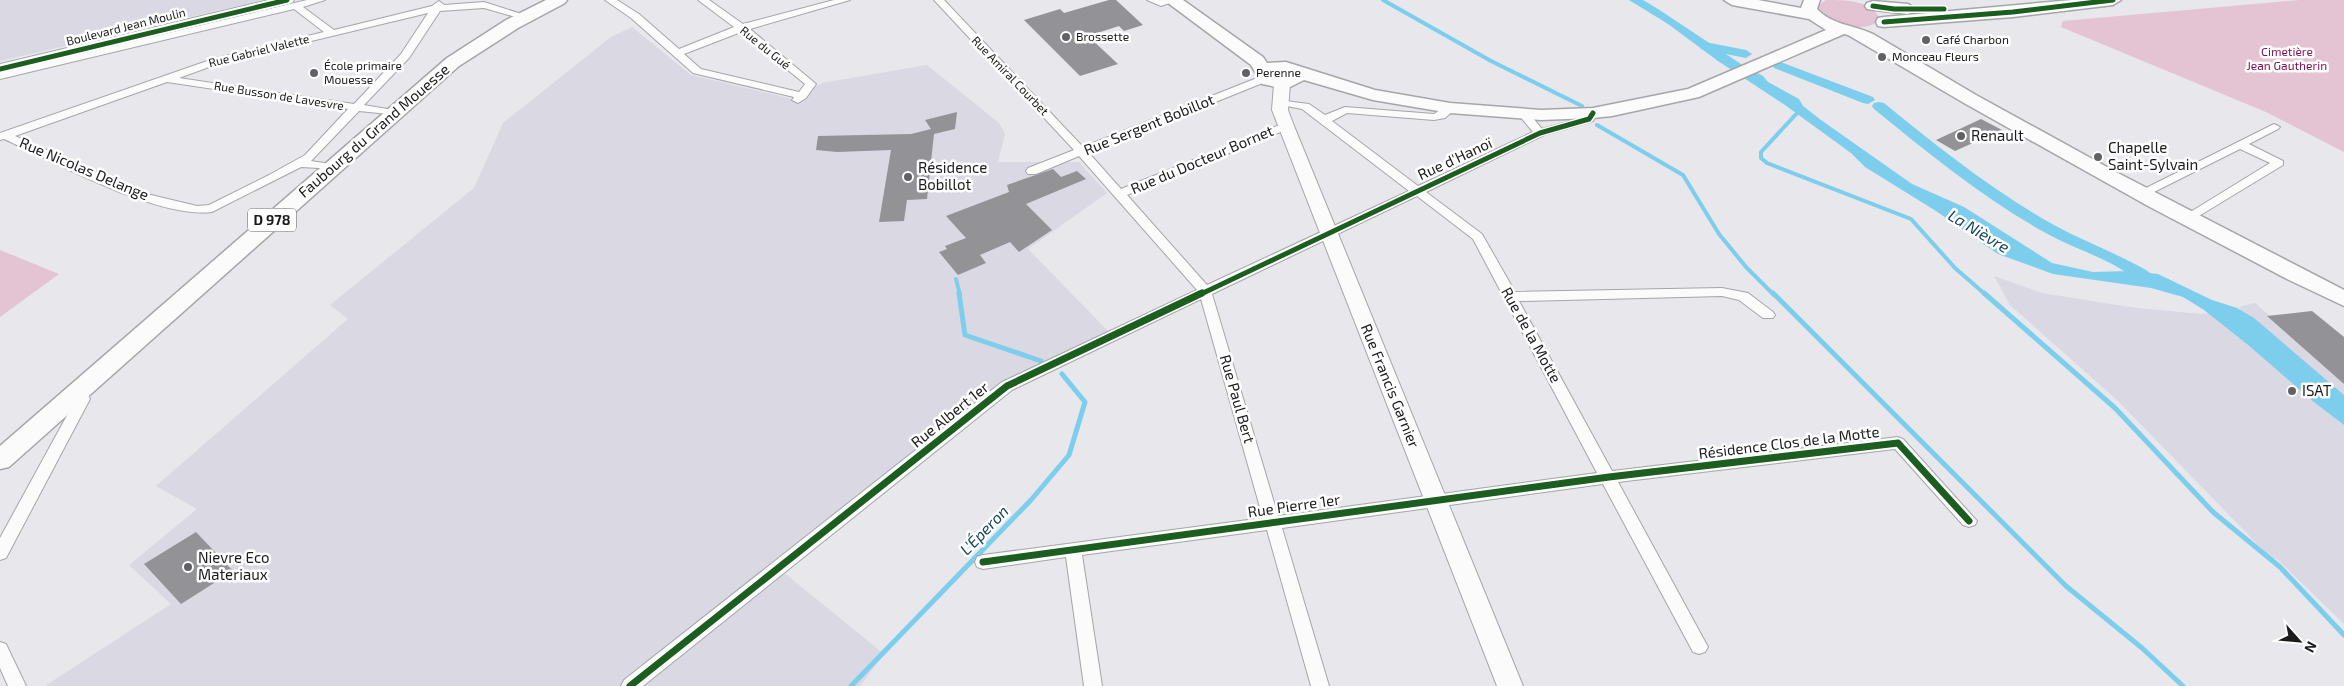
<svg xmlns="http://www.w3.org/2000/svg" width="2344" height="686" font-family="'Exo 2',sans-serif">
	<rect width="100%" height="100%" fill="#e7e7ec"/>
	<g fill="#d9d8e3">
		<path d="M0,0H264L0,61Z"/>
		<path d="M632,27L691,75L792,99L822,83L927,65L999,123L1005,134L998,162H1079L1107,193L1028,249L1109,332L1021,372L777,567L884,654L860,686H45L171,604L129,565L197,509L156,486L348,319L330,305L474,188L503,123L611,37Z"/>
		<path d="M1994,276L2042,293L2136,308L2202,314L2241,309L2239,307L2255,303L2270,316L2312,311L2344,337V624L2277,559H2272L2118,401L2010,305Z"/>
	</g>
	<g fill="#e4c3d3">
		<path d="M1826,0C1843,0 1874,0 1879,19C1869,36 1816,24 1819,5Z"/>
		<path d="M2300,0H2344V152L2266,112L2061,27L2063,21Z"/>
		<path d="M0,250L59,274L0,317Z"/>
	</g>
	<path fill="#7dceed" d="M1629,0H1643L1658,9L1741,64L1763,76L1768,82L1799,99L1803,106L1821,120L1912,184L1964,207L2052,263L2093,272L2129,271L2158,274L2212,300L2237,308L2254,318L2344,395V425L2314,402L2247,344L2204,310L2183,297L2151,288L2053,274L1998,254L1936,211L1865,167L1851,153L1785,105L1718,61L1668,24Z"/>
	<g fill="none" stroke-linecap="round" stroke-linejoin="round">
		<g stroke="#7dceed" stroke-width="4">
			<path d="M1383,0L1491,61L1582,106"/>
			<path d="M1799,111L1761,152V158L1767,163L1911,219L1955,268L1986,295"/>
			<path d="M1597,125L1683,175L1719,234L1746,267L1774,295"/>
			<path d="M956,279L960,295"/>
		</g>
		<g stroke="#7dceed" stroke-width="5">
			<path d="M959,293L965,335L1041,361"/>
			<path d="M1773,293L2066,586L2142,648L2183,686"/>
			<path d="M1984,293L2115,408L2213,512L2280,567L2344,635"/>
			<path d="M851,686L1031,500L1069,455L1085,402L1062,374"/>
		</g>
		<g fill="#7dceed" fill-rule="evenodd">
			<path d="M1705,42L1746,50L1752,54L1746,58L1701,49L1699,46Z"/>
			<path d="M1778,61L1873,97L1875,100L1868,104L1863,103L1774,68L1772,65L1774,62Z"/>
			<path d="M1879,102L1884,103C1938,147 1993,191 2054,225C2083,241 2116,253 2146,270L2160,281L2157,285C2144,288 2126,271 2114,265C2091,253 2067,245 2044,232C1983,198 1928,153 1874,109L1872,106L1874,103Z"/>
		</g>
	</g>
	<g fill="#939296">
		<path d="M1109,0H1116L1143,25L1124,31L1119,26L1088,36L1118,64L1080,76L1024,20L1060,9L1064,13Z"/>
		<path d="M957,112L955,129L934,134L927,199L907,200L904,221L879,222L891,150L837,152L816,150L818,136L911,134L931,129L925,120Z"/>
		<path d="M1981,119L2002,130L1955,151L1936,140Z"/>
		<path d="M1053,169L1061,177L1077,171L1086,179L1026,204L1052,230L1019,252L1010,242L980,255L986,263L958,275L939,252L947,249L945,246L966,238L946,216L1009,192L1007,185Z"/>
		<path d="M2312,311L2344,337V384L2267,316Z"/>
		<path d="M196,532L233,571L181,604L144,564Z"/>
	</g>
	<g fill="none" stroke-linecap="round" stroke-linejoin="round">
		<defs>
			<g id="street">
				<path d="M307,0H325L303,7L334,30L432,6L439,1L444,5L484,2L531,17L526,20L484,8L440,11L409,58L364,105L399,111V115L359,111L311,161L337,165L339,167L337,169L301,167L212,212C158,219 55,162 4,139L0,140V133L213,59L324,32L294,9L0,79V73ZM428,13L401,54L354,104L179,78L220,63ZM167,82L348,109L305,155L269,175L209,205L197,206L147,194L15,136Z"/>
				<path d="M605,0H617L639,14L679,49L734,27L698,0H709L743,24L834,0H850L750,29L816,84L806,98L798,103L792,100L794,97L693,73L631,18ZM741,32L805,84L799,92L701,69L684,54Z"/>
				<path d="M934,0H944L1083,147L1262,76H1270V80L1089,153L1121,189L1282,124H1290V128L1127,195L1207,285L1409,191L1302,109L1277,104V100L1309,104L1325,115L1345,107L1434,114L1446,106H1454V110L1445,118L1434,120L1347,113L1332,121L1418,186L1533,132L1518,114L1520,112H1528L1542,129L1585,117L1589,111H1597L1599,113L1593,121L1544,135L1426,192L1482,234L1515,292L1722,288L1748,293L1773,312L1775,315L1773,318H1763L1739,300L1722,296L1519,301L1612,471L1898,437L1903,439L1977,521L1975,525L1969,527L1963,525L1895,449L1618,482L1708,647L1705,652L1699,654L1693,652L1603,484L1282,528L1329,686H1311L1267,530L1082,555L1102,686H1084L1066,557L983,569L977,567L975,562L977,557L983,555L1263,518L1201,299L1012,390L643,686H621L624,680L1002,382L1197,290L1079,156L1036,174H1028L1026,171L1028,168L1074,150ZM1417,196L1473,239L1597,473L1278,516L1212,294Z"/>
				<path d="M1147,0H1178L1161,6Z"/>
				<path d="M2274,124L2280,127L2278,129L2249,144L2283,161V165L2189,222H2181L2179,219L2270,163L2240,149L2144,197L2140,198L2134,194Z"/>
				<path d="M76,389L87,391L90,399L6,558L0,560V538L76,399L69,394L71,390Z"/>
				<path d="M0,642L6,644L26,686H8L0,668Z"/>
			</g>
			<g id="secondary">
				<path d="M269,0H294L292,3L0,74V64Z"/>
				<path d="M1282,79L1290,84L1288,110L1294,126L1523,686H1497L1272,110L1274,84Z"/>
			</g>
			<g id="primary">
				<path d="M546,0H567L565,3L518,28L459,66L9,467L0,469V446L447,58L506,20Z"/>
				<path d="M1164,0H1183L1263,57L1267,63L1286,62L1375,90L1450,103L1541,110L1593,108L1688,89L1826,30L1809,19L1732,5L1724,0H1758L1801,8L1804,0H1820L1817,9C1832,25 1854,25 1873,34L1976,95L2116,172L2344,290V306L2289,280L2148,206L1964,103L1848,35L1844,34L1699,97L1612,116L1593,118L1541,120L1450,113L1373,100L1304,80L1286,89L1262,84L1251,65ZM1278,72L1287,75L1283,78L1274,76Z"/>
				<path d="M2072,0H2121L2113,5L2013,17L1884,27L1878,26L1876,22L1878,18L1884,17Z"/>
				<path d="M1873,1L1908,4L1916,9L1908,14L1867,9L1865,6L1867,3Z"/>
			</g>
		</defs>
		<use href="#street" stroke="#a6a6a9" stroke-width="2"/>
		<use href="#secondary" stroke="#a6a6a9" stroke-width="2"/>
		<use href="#primary" stroke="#a6a6a9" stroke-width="3"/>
		<use href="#street" fill="#fbfbfc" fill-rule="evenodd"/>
		<use href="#secondary" fill="#fbfbfc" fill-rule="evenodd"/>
		<use href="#primary" fill="#fbfbfc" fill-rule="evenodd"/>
		<defs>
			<g id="cycleway-far1">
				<path d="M1873,6L1894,9H1944"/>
				<path d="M1884,22L2013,12L2113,0"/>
				<path d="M0,69L287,0"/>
				<path d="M1199,295L1540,133L1589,119L1593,113"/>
			</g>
			<g id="cycleway">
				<path d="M983,562L1609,477L1898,443L1969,521"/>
				<path d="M630,686L1007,386L1202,293"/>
			</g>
		</defs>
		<use href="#cycleway-far1" stroke="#fff" stroke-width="8"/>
		<use href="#cycleway" stroke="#fff" stroke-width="10"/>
		<use href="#cycleway-far1" stroke="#1b5e20" stroke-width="5"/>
		<use href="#cycleway" stroke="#1b5e20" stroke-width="7"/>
	</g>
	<g fill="#626266" stroke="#fff" stroke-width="2">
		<circle cx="1066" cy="37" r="5"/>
		<circle cx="1926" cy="40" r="5"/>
		<circle cx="1882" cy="57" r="5"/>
		<circle cx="314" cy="73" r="5"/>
		<circle cx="1246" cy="73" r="5"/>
		<circle cx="1961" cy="136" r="5"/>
		<circle cx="2098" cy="157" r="5"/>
		<circle cx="908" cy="177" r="5"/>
		<circle cx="2292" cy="391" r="5"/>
		<circle cx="188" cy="567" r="5"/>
	</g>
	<g text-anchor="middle" stroke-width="5" stroke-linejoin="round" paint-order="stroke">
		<g font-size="12" fill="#1b1b1e" stroke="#fff">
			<text transform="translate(126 27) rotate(-14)" y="4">Boulevard Jean Moulin</text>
			<text transform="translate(765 48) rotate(39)" y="4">Rue du Gué</text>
			<text transform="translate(259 51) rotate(-14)" y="4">Rue Gabriel Valette</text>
			<text transform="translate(1010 76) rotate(46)" y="4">Rue Amiral Courbet</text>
			<text transform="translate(279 96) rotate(9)" y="4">Rue Busson de Lavesvre</text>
		</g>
		<g font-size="12" fill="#1b1b1e" stroke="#fff" text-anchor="start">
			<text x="1076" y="41">Brossette</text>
			<text x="1936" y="44">Café Charbon</text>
			<text x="1892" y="61">Monceau Fleurs</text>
			<text x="324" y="70">École primaire<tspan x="324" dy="14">Mouesse</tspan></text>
			<text x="1256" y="77">Perenne</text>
		</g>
		<g font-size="12" fill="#7c124e" stroke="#fff">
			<text x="2287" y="56">Cimetière<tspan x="2287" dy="14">Jean Gautherin</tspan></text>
		</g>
		<rect fill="#fff" stroke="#5f5f62" stroke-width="1" x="248" y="208.5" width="48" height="23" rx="4"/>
		<g font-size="14" font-weight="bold" fill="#1b1b1e">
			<text x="272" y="225">D 978</text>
		</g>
		<g font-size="15" fill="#1b1b1e" stroke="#fff">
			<text transform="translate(1149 125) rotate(-22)" y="5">Rue Sergent Bobillot</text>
			<text transform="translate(374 131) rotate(-41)" y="5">Faubourg du Grand Mouesse</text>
			<text transform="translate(1455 159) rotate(-25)" y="5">Rue d'Hanoï</text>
			<text transform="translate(1202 160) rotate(-23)" y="5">Rue du Docteur Bornet</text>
			<text transform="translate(84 169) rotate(23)" y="5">Rue Nicolas Delange</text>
			<text transform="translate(1531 335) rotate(61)" y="5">Rue de la Motte</text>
			<text transform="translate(1390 386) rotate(68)" y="5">Rue Francis Garnier</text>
			<text transform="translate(1237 399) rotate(74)" y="5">Rue Paul Bert</text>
			<text transform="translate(950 415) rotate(-39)" y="5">Rue Albert 1er</text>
			<text transform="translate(1789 443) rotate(-7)" y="5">Résidence Clos de la Motte</text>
			<text transform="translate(1294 506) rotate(-8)" y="5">Rue Pierre 1er</text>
		</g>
		<g font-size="15" fill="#1b1b1e" stroke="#fff" text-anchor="start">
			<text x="1971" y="141">Renault</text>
			<text x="2108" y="153">Chapelle<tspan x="2108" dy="17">Saint-Sylvain</tspan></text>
			<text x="918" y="173">Résidence<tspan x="918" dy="17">Bobillot</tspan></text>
			<text x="2302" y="396">ISAT</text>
			<text x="198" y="563">Nievre Eco<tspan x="198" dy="17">Materiaux</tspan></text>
		</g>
		<g font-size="16" font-style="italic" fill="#154658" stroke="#fff">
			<text transform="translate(1979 231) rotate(31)" y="6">La Nièvre</text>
			<text transform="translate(984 530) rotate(-46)" y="6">L'Éperon</text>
		</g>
	</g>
	<g transform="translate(2299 641) rotate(117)" stroke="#ffffff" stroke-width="4" paint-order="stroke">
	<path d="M0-4L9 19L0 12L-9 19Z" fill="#1b1b1e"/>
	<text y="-8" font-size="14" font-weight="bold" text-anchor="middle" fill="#1b1b1e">N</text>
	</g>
</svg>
